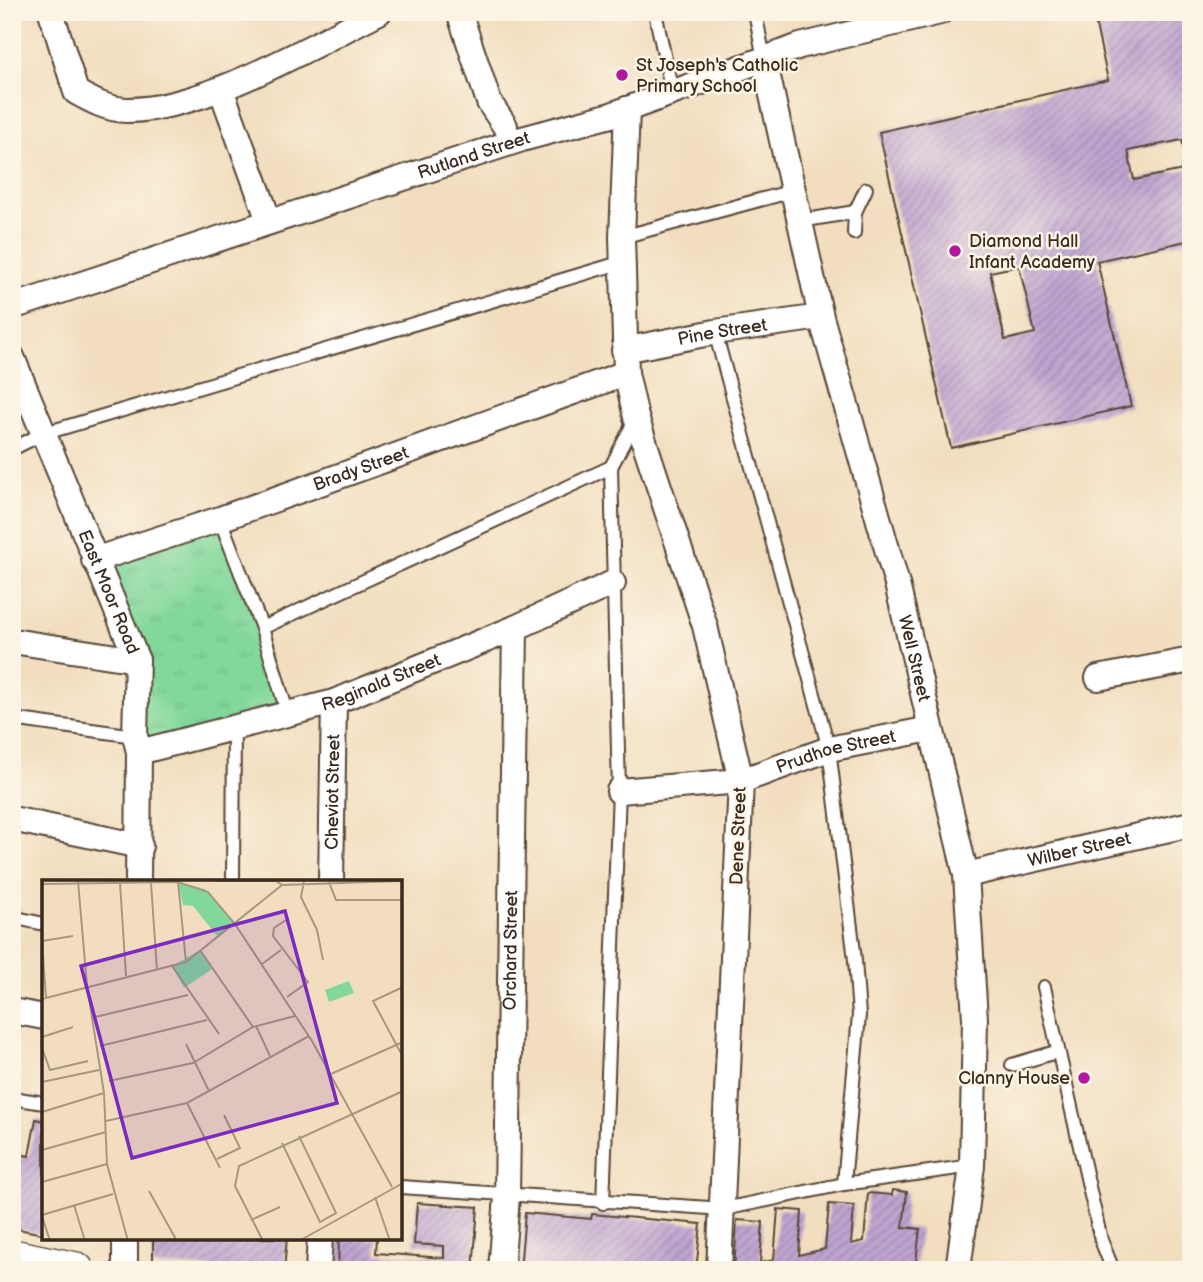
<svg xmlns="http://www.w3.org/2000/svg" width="1203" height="1282" font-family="'Balsamiq Sans',sans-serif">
	<defs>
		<pattern id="grass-tufts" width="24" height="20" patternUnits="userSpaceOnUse" patternTransform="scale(1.75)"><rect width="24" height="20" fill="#82d89b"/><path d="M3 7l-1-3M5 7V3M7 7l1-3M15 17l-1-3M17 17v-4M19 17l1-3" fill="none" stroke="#71ba85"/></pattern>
		<pattern id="building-hatch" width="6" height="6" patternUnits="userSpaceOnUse" patternTransform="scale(1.75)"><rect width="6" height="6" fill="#bfa4d1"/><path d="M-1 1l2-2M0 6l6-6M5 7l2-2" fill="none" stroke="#9c86a9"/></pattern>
	</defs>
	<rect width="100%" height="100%" fill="#fcf5e5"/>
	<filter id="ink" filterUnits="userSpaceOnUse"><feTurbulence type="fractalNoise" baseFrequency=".0143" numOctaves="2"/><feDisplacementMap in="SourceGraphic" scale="14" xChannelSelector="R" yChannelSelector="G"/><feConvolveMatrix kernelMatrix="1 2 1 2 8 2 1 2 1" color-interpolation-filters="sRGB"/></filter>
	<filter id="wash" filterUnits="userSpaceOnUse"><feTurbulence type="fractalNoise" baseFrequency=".00686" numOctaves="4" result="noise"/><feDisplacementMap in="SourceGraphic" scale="28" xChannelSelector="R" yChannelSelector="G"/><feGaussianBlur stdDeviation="1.57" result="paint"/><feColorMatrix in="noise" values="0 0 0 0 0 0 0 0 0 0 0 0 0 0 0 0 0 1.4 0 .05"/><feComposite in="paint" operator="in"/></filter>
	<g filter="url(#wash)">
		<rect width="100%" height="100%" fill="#f2debf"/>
		<path fill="url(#grass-tufts)" stroke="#5e815c" stroke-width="2" d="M220,519L287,712L139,752L137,660L94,560Z"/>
		<g id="blocks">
			<g fill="url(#building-hatch)" fill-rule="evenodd">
				<path d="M1093,12H1191V240L1097,261L1131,406L951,448L879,132L1108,80ZM1182,140L1188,169L1134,180L1128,151ZM1019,266L1035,333L1005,340L990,272Z"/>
				<path d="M36,1119L44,1121V1234L12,1228V1153L29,1156Z"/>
				<path d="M893,1190L907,1192L903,1227L920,1229L915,1270H734L737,1220L763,1222L760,1263L774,1260L778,1209L802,1211L799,1255L825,1249L829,1204L854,1206L851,1244L864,1241L868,1193L892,1195Z"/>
				<path d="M417,1203L478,1207L473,1270H338L339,1238H377L376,1253L444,1258V1246L414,1244Z"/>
				<path d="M525,1213L591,1219L592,1214L701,1224L696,1270H520Z"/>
				<path d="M153,1238H287L284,1270L153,1266Z"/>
			</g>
		</g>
	</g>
	<g filter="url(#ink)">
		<use href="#blocks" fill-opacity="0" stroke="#564536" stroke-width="2"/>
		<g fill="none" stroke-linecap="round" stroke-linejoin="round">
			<defs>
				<g id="lane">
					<path d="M655,12L672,92"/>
					<path d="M755,12L764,59"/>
					<path d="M800,221L855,212"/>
					<path d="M854,233L855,212L866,189"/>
					<path d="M622,237L793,191"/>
					<path d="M715,332L829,749L855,960L859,1015L844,1184"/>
					<path d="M12,449L42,434L623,262"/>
					<path d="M220,519L262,628L287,712"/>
					<path d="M262,628L611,467"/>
					<path d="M12,719L135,736"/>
					<path d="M233,881L234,725"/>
					<path d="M12,917L44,924"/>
					<path d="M1044,987L1101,1240L1113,1270"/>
					<path d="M1012,1065L1056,1052"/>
					<path d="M12,1098L44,1103"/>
					<path d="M401,1187L724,1209L844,1184L972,1166"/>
					<path d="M603,1203L619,791L611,467L636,418"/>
				</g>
				<g id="street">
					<path d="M51,12L76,92C92,101 107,109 126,110C202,111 311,46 379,12"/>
					<path d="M459,12L489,102L505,126"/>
					<path id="s1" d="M764,59L821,317L897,584L966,875L975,1019L972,1166L958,1270"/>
					<path d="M221,89L269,221"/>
					<path d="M627,109L622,237L626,373L636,417L705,626L741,781L719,1270"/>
					<path id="s2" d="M12,307L522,139L611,115L800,46L940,12"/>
					<path id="s3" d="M624,350L715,332L821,317"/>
					<path id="s4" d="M12,357L137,660L135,736L139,752L138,881"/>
					<path id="s5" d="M94,560L220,519L626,373"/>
					<path d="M12,641L137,660"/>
					<path d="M1098,678L1191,660"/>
					<path id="s6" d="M139,752L334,702L515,628L613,583"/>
					<path id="s7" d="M619,791L741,781L829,749L930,729"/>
					<path d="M12,819L140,846"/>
					<path id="s8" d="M966,875L1191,824"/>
					<path id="s9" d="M331,881L334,702"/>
					<path d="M12,1011L44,1017"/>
					<path d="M125,1270V1238"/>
					<path d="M318,1270L320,1238"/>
					<path id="s10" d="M501,1270L507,1197L515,628"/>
				</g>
				<path id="secondary" d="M12,1257L76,1270"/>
			</defs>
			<use href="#lane" stroke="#564536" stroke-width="16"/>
			<use href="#street" stroke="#564536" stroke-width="28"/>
			<use href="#secondary" stroke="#564536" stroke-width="38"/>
			<use href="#lane" stroke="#fff" stroke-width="12"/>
			<use href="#street" stroke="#fff" stroke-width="24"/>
			<use href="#secondary" stroke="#fff" stroke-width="35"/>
		</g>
	</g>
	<g fill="#b5179e" stroke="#fcf5e5" stroke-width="2.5">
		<circle cx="622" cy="75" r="7"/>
		<circle cx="955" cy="251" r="7"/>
		<circle cx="1084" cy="1078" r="7"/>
	</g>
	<g text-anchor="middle" stroke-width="5" stroke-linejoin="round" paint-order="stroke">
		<g font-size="18" fill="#3b2a1e" stroke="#fcf5e5" text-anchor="start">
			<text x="636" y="71">St Joseph's Catholic<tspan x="636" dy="21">Primary School</tspan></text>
			<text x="969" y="247">Diamond Hall<tspan x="969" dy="21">Infant Academy</tspan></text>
			<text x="1070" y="1084" text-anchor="end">Clanny House</text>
		</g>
		<g font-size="18" fill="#3b2a1e" stroke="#fcf5e5">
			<text dy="6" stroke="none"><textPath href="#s2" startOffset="486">Rutland Street</textPath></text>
			<text dy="6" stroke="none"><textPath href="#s3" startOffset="100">Pine Street</textPath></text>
			<text dy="6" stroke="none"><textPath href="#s5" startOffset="282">Brady Street</textPath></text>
			<text dy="6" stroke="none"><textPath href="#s4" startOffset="254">East Moor Road</textPath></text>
			<text dy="6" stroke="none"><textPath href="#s1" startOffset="618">Well Street</textPath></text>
			<text dy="6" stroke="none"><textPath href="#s6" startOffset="252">Reginald Street</textPath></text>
			<text dy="6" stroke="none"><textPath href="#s7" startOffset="222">Prudhoe Street</textPath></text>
			<text dy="6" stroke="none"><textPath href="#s9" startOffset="89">Cheviot Street</textPath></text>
			<text transform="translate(738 836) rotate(-88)" y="6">Dene Street</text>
			<text dy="6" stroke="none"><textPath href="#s8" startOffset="116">Wilber Street</textPath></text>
			<text dy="6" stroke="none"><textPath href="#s10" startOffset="320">Orchard Street</textPath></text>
		</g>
	</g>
	<g transform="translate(42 880)">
		<rect width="360" height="360" fill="#f2debf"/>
		<path d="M136,2L163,9L193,44L176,57L151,26L141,25ZM158,70L170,89L142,108L130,86Z" fill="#82d89b"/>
		<path d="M307,101L312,113L287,122L283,110Z" fill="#82d89b"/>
		<path fill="none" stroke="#a9967f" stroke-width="2" d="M36,1L45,106L62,213L65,284L86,361M175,1H234L240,5L361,1M262,1L259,17L275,50L281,80M136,2L144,82M287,2L294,20H361M78,3L84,96M109,3L115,90M0,4L136,2L166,12L193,44L270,161L350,307M244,40L232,48L231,56L266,102L245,117M0,61L4,118M0,61L31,56M158,70L211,147M220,84L239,70M130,86L177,154M361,107L331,121L361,177M0,119L144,82L240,5M53,137L146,115M214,146L228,176M0,157L31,147M144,164L167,211M58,166L165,140M0,168L8,190L46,181M289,194L361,162M67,201L151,183L211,147L253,136M0,202L57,190M145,223L178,288M0,232L62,213M64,241L145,223L267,156M240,263L278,342L294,333L257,256M0,270L64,252M175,279L198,268L182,235M0,302L65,284M107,311L135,361M333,317L348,361M32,325L43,361M0,335L71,314M0,336L8,361M209,340L238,327M221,361L193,306L197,286L361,211M257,361L361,303"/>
		<path fill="#7b2cbf" fill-opacity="0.15" stroke="#7b2cbf" stroke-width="3.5" d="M243,31L295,223L90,278L39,86Z"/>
		<rect width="360" height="360" fill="none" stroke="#3b2a1e" stroke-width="3.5"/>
	</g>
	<rect width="1203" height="1282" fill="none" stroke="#fcf5e5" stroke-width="42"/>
</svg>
